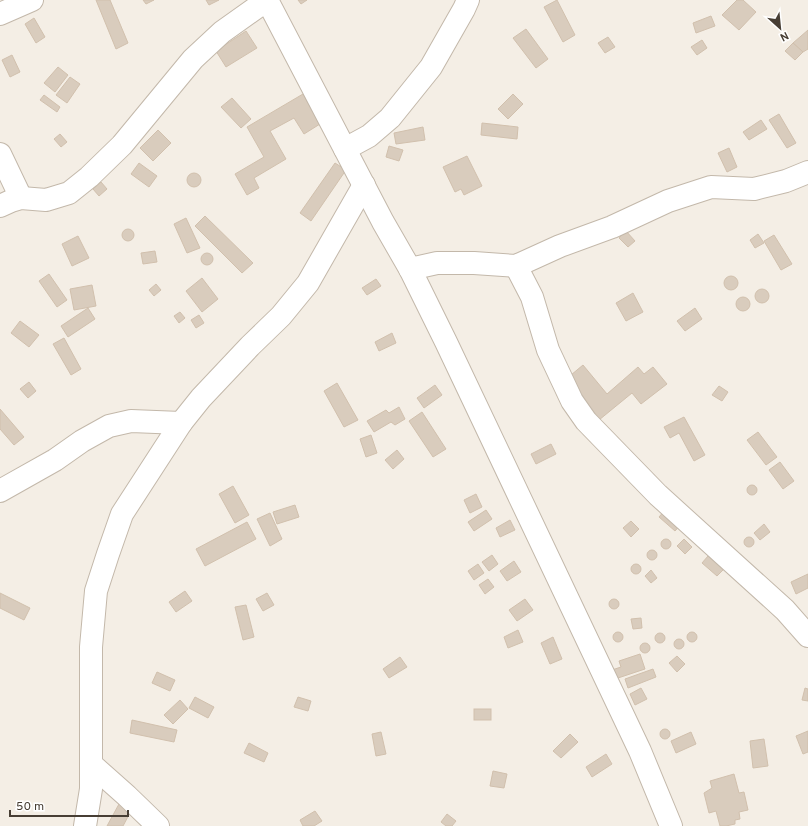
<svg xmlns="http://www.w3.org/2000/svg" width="808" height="826" font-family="Overpass,sans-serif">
	<rect width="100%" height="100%" fill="#f4eee5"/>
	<g fill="#d9ccbd" stroke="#d1c0ad">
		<path d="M96,0H110L128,43L116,49Z"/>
		<path d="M143,0H154L146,4Z"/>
		<path d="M206,0H219L209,5Z"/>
		<path d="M298,0H307L301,4Z"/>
		<path d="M557,0L575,35L563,42L544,7Z"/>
		<path d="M737,0H743L756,12L739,30L722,15Z"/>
		<path d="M711,16L715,26L696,33L693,23Z"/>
		<path d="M34,18L45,37L36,43L25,24Z"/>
		<path d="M526,29L548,59L536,68L513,38Z"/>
		<path d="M808,30V49L803,52L793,43Z"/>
		<path d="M246,31L257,48L226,67L216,51Z"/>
		<path d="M608,37L615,47L605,53L598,43Z"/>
		<path d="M702,40L707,48L697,55L691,47Z"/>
		<path d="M793,43L803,52L795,60L785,51Z"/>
		<path d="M12,55L20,72L10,77L2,60Z"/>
		<path d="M58,67L68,75L55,92L44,83Z"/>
		<path d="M70,77L80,84L67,103L56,95Z"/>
		<path d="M303,94L320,124L304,134L294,118L270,131L286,159L254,178L259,188L247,195L235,174L264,157L247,127Z"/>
		<path d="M513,94L523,104L508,119L498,109Z"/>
		<path d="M44,95L60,107L57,112L40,100Z"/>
		<path d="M232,98L251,119L241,128L221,107Z"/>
		<path d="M779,114L796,143L787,148L769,120Z"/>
		<path d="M761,120L767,129L749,140L743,132Z"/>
		<path d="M482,123L518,127L517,139L481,135Z"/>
		<path d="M423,127L425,140L396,144L394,133Z"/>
		<path d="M158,130L171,143L153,161L140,148Z"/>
		<path d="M60,134L67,142L61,147L54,139Z"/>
		<path d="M389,146L403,150L399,161L386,157Z"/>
		<path d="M729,148L737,167L727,172L718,153Z"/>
		<path d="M467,156L482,186L464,195L461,189L455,192L443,167Z"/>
		<path d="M139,163L157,176L149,187L131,174Z"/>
		<path d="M335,163L346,170L311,221L300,213Z"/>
		<circle cx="194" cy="180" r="7"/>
		<path d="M101,182L107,189L99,196L93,189Z"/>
		<path d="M205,216L253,263L242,273L195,226Z"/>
		<path d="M186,218L200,248L187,253L174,224Z"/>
		<circle cx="128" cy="235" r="6"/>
		<path d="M626,231L635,241L628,247L619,238Z"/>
		<path d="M758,234L764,243L755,248L750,240Z"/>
		<path d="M774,235L792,264L781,270L764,241Z"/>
		<path d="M78,236L89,258L72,266L62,244Z"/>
		<path d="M155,251L157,262L143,264L141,253Z"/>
		<circle cx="207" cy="259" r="6"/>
		<path d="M49,274L67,300L57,307L39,281Z"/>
		<circle cx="731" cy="283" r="7"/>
		<path d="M202,278L218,299L202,312L186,291Z"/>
		<path d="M376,279L381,286L367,295L362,288Z"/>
		<path d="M156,284L161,290L154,296L149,290Z"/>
		<path d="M92,285L96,306L74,310L70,289Z"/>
		<circle cx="762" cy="296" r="7"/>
		<path d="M633,293L643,312L626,321L616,303Z"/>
		<circle cx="743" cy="304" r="7"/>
		<path d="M88,308L95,319L68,337L61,326Z"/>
		<path d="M695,308L702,319L685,331L677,321Z"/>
		<path d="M180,312L185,318L179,323L174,316Z"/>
		<path d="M199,315L204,323L196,328L191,320Z"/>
		<path d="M20,321L39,335L29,347L11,333Z"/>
		<path d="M392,333L396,343L379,351L375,342Z"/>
		<path d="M64,338L81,369L71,375L53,344Z"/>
		<path d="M583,365L607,394L638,367L644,374L653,367L667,384L641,404L632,393L599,420L565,380Z"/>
		<path d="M29,382L36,391L28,398L20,389Z"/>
		<path d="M337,383L358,420L344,427L324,391Z"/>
		<path d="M435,385L442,395L424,408L417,398Z"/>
		<path d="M719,386L728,392L722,401L712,395Z"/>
		<path d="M399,407L405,419L395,425L391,422L374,432L367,421L386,410L389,413Z"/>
		<path d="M0,409L24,437L14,445L0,429Z"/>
		<path d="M422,412L446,449L433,457L409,421Z"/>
		<path d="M684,417L705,455L694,461L679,433L670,438L664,427Z"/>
		<path d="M758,432L777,457L766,465L747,440Z"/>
		<path d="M371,435L377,453L366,457L360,439Z"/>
		<path d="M551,444L556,454L536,464L531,454Z"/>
		<path d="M397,450L404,459L393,469L385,460Z"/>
		<path d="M780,462L794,481L783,489L769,470Z"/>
		<circle cx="752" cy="490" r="5"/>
		<path d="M233,486L249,515L235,523L219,494Z"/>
		<path d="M476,494L482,507L470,513L464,500Z"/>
		<path d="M295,505L299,517L277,524L273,512Z"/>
		<path d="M666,509L682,523L675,531L659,517Z"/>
		<path d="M486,510L492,519L474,531L468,522Z"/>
		<path d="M270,513L282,539L270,546L257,519Z"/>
		<path d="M510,520L515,530L500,537L496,528Z"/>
		<path d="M631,521L639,529L631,537L623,528Z"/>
		<path d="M247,522L256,539L205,566L196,549Z"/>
		<path d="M764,524L770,532L760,540L754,533Z"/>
		<circle cx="749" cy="542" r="5"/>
		<circle cx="666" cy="544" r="5"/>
		<path d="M684,539L692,547L685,554L677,546Z"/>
		<circle cx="652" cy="555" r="5"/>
		<path d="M492,555L498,564L489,571L482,562Z"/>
		<path d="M708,556L724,569L717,576L702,563Z"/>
		<path d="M514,561L521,572L507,581L500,571Z"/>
		<circle cx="636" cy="569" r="5"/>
		<path d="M478,564L484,573L474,580L468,571Z"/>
		<path d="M651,570L657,578L651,583L645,576Z"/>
		<path d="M808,574V588L796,594L791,582Z"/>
		<path d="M488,579L494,587L485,594L479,585Z"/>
		<path d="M185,591L192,601L176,612L169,602Z"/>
		<path d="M0,593L30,608L24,620L0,608Z"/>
		<path d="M267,593L274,605L263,611L256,599Z"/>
		<circle cx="614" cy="604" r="5"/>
		<path d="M525,599L533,610L517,621L509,610Z"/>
		<path d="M246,605L254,637L243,640L235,607Z"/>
		<path d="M641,618L642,628L633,629L631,619Z"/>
		<path d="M518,630L523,642L508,648L504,637Z"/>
		<circle cx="618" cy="637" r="5"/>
		<circle cx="692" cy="637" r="5"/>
		<circle cx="660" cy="638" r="5"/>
		<path d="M553,637L562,659L550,664L541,643Z"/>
		<circle cx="679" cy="644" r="5"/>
		<circle cx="645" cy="648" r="5"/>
		<path d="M640,654L645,669L615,679L612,670L621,667L619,661Z"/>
		<path d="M677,656L685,664L677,672L669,663Z"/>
		<path d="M400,657L407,667L389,678L383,669Z"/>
		<path d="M653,669L656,677L628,688L625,679Z"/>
		<path d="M157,672L175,680L170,691L152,683Z"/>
		<path d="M641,688L647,699L635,705L630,694Z"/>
		<path d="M805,688L808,689V701L802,700Z"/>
		<path d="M195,697L214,707L208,718L189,708Z"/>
		<path d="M298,697L311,701L308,711L294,707Z"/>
		<path d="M180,700L188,709L173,724L164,715Z"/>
		<rect x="474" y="709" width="17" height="11"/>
		<path d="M132,720L177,730L174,742L130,733Z"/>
		<circle cx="665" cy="734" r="5"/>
		<path d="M808,731V752L803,754L796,736Z"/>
		<path d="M381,732L386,754L376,756L372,734Z"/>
		<path d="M691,732L696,744L676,753L671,741Z"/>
		<path d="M570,734L578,742L561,758L553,751Z"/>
		<path d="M764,739L768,766L753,768L750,741Z"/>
		<path d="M249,743L268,753L264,762L244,753Z"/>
		<path d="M606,754L612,764L592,777L586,767Z"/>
		<path d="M493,771L507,774L504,788L490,786Z"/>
		<path d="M734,774L739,793L744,792L748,810L739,812L740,819L735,820V824L726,826H720L716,811L709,813L704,793L712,788L710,781Z"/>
		<path d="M119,804L131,811L123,826H107Z"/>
		<path d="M315,811L322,821L314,826H303L300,820Z"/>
		<path d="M447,814L456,821L452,826H446L441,822Z"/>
	</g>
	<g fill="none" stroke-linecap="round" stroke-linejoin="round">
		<defs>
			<g id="minor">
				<path d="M267,0L383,222L410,269L446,342L640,751L671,826"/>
				<path d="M0,14L32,0"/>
				<path d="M345,149L369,136L390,118L431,67L464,9L468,0"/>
				<path d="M0,154L21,198"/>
				<path d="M0,206L11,201L21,198L46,200L69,193L89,177L122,145L193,59L222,32L267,0"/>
				<path d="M516,266L532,297L548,350L572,401L586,421L658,495L785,610L808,636"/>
				<path d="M410,269L437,263H474L516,266L560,246L612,227L668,201L711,187L754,189L786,181L808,172"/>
				<path d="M0,491L55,460L82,441L109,426L131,421L181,423"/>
				<path d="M91,764L127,796L158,826"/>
				<path d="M85,826L91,789V647L96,591L108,554L122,514L181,423L201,398L250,346L281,316L308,283L364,185"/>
			</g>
		</defs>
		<use href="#minor" stroke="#c3b8aa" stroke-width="24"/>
		<use href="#minor" stroke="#fff" stroke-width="22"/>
	</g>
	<g transform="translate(780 28) rotate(153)" stroke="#ffffff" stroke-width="3" paint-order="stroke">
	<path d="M0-3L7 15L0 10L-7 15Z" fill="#473e34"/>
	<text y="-6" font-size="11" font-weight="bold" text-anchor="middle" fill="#473e34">N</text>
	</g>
	<path d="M10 810v6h118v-6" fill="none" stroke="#473e34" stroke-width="2"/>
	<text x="16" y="810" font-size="12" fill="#473e34" stroke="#ffffff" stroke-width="3" paint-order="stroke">50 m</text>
</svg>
